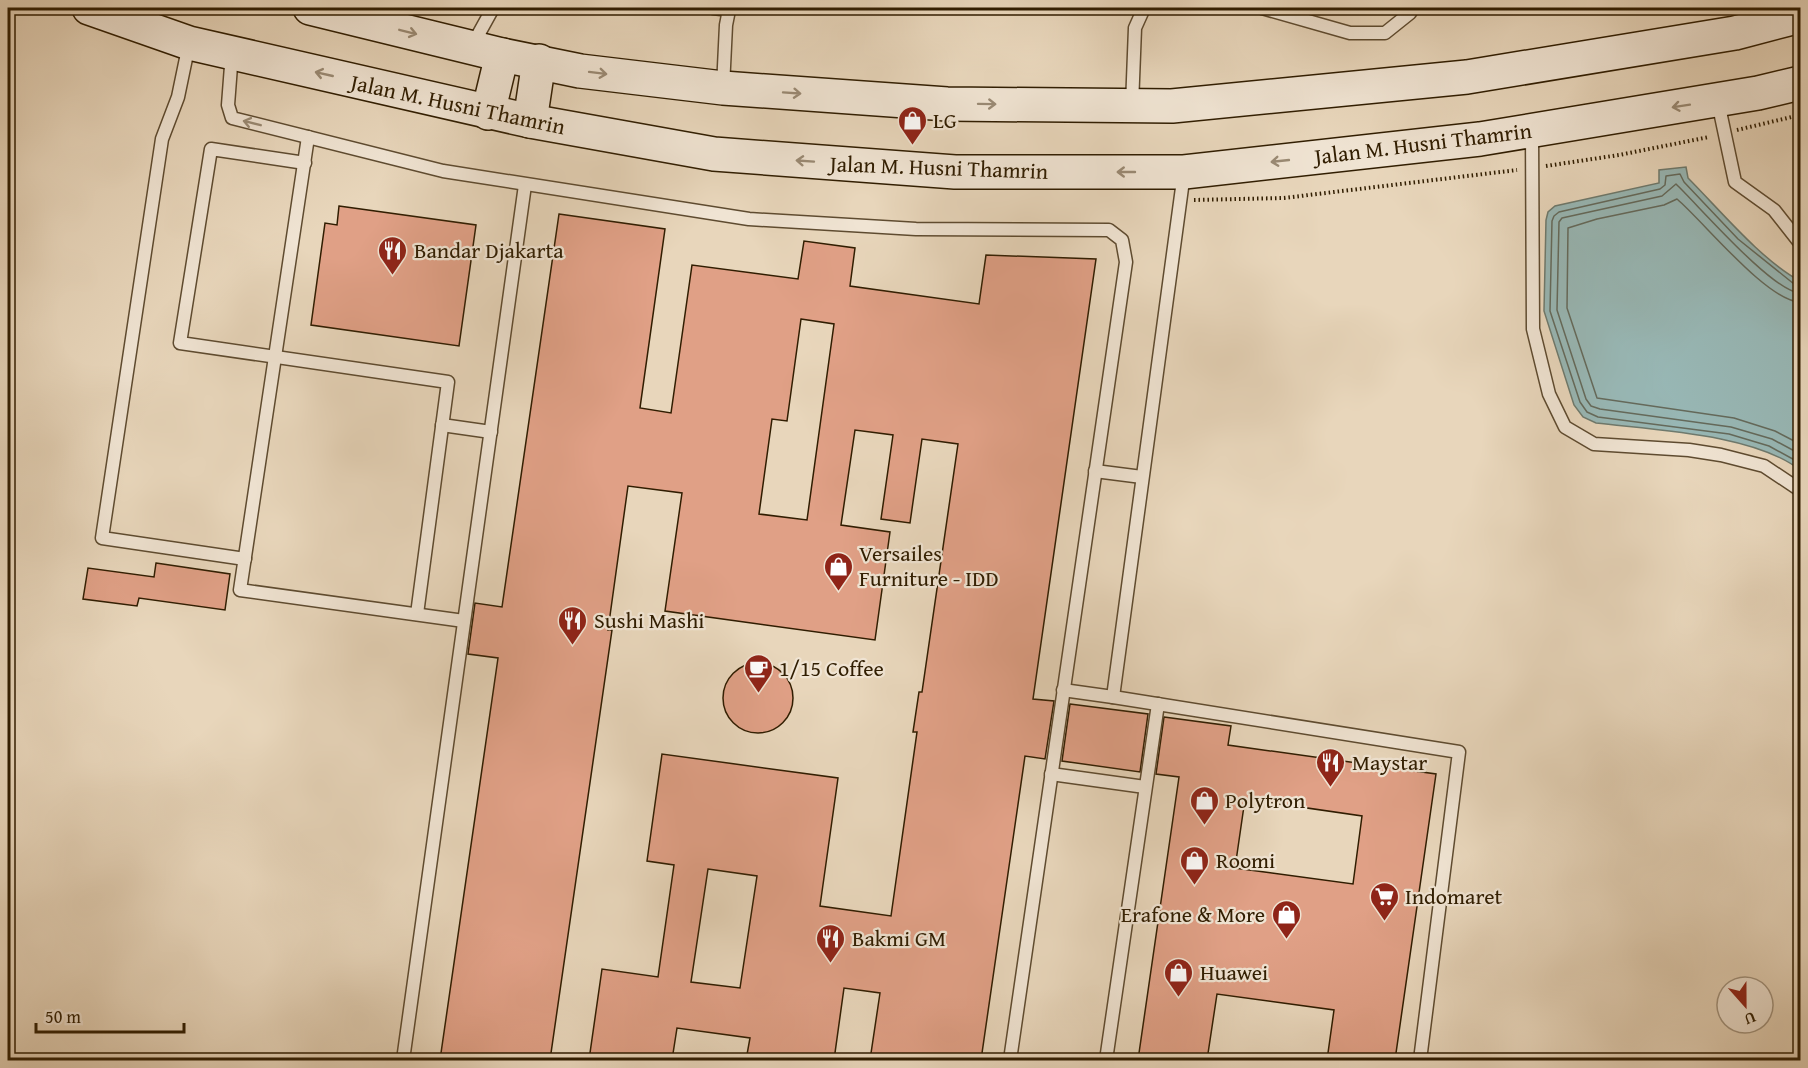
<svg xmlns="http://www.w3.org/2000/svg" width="1808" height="1068" font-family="'Gentium Book Plus',serif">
	<rect width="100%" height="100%" fill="#e8d6bb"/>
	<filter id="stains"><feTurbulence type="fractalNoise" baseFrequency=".00333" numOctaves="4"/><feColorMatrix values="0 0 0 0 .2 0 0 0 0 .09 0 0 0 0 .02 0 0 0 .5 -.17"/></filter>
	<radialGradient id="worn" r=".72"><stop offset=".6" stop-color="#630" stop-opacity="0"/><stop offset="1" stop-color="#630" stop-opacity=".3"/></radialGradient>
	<path fill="#98b8b6" stroke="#6e7a6e" stroke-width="1.5" d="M1686,167L1688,178C1720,210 1761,260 1800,281V470C1754,434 1655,430 1596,423L1583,417L1574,405L1544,311L1546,220L1548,212L1555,206L1659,183V170Z"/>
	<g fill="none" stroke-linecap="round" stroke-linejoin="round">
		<g stroke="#646a5c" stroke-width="1.5">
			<path d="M1800,286L1794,284L1738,239L1684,182L1680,174L1666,176L1665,185L1660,189L1559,212L1554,216L1552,221L1550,311L1580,402L1587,412L1598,417L1729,434L1769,446L1800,463"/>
			<path d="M1800,293C1773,292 1699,206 1676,184L1662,196L1562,218L1559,222L1557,310L1586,399L1591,406L1600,409L1731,427L1772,439L1800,454"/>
			<path d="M1800,302C1767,301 1704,222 1677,199L1664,205L1597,219L1568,228L1567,308L1597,398L1734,418L1775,431L1800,444"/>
		</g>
	</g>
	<g fill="#e0a086" stroke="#301d01" stroke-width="1.5" fill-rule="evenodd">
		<path d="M339,206L476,225L459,346L311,325L325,223L337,225Z"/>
		<path d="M559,214L665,229L640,408L671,413L692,265L798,279L804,241L855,248L850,286L979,304L986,255L1096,259L1033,699L1054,701L1045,759L1025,756L981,1060H870L880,993L844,988L834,1060H746L750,1038L677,1028L672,1060H589L602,969L658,977L674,865L647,861L662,754L838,778L820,906L891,916L917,732H913L919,692H922L958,444L922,439L910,523L881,519L893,435L855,430L841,525L890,532L875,640L665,611L682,493L628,486L608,630H612L550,1060H440L498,658L468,654L475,603L502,607ZM801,319L834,324L807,520L759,514L772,419L787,421ZM708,869L757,876L740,988L691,982Z"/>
		<path d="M156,563L230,574L225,610L139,598L137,606L83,599L88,568L154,577Z"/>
		<circle cx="758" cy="698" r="35"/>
		<path d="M1070,704L1148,714L1140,772L1062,761Z"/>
		<path d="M1164,717L1231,726L1228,745L1436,774L1395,1060H1327L1334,1010L1217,994L1207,1060H1138L1179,777L1156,774ZM1245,799L1362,816L1353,884L1235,868Z"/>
	</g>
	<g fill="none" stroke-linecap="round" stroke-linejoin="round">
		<defs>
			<g id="service">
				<path d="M713,8L729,10L730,8"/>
				<path d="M1262,8L1350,33H1385L1410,13L1413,8"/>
				<path d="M189,44L178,97L162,139L102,538L245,559"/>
				<path d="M472,46L493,8"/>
				<path d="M232,53L228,105L232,118L443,171L749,219L916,229L1109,230L1122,240L1126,262L1010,1060"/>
				<path d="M723,87L726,25L729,10"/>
				<path d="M1718,102L1735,182L1774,210L1800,243"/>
				<path d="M1132,105L1135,28L1144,8"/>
				<path d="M1532,131L1533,329L1549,394L1565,427L1594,444L1689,450L1721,455L1764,466L1800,490"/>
				<path d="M308,137L240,590L464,621"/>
				<path d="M305,163L211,149L180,343L448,382L417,614"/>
				<path d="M442,425L491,432"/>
				<path d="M1095,471L1142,477"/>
				<path d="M1063,690L1113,697L1184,173"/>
				<path d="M1113,697L1459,752L1420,1060"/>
				<path d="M1051,774L1145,787"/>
				<path d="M403,1060L525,185"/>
				<path d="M1106,1060L1158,704"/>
			</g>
			<g id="secondary">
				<path d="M89,8L189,43L530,121L714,154L955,172H1184L1480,139L1758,93L1800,83"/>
				<path d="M310,8L502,55L580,71L723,88L947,104L1172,106L1467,77L1735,33L1800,16"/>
				<path d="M488,113L502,55"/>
				<path d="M530,121L539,61"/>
			</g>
		</defs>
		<use href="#service" stroke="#5e4b30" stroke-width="15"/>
		<use href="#secondary" stroke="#301d01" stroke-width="36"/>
		<g stroke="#301d01" stroke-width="4" stroke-dasharray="1.5 3" stroke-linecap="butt">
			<path d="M1737,130L1800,115"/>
			<path d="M1546,166L1619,155L1709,137"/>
			<path d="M1194,200L1284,198L1517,170"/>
		</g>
		<use href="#service" stroke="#f0e4d3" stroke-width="12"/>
		<use href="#secondary" stroke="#f0e4d3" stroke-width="33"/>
	</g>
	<defs><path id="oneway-shaft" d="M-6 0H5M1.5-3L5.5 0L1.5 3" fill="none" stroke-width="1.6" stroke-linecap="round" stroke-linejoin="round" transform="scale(1.5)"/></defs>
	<g stroke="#9a8a74">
		<use href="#oneway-shaft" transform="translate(408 32) rotate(14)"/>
		<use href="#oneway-shaft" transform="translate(598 73) rotate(7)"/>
		<use href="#oneway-shaft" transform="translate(324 74) rotate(-167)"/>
		<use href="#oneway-shaft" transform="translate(792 93) rotate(4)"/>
		<use href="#oneway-shaft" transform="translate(987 104) rotate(1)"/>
		<use href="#oneway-shaft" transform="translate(1681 106) rotate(171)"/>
		<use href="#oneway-shaft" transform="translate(252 123) rotate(-166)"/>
		<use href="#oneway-shaft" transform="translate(805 161) rotate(-176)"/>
		<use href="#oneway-shaft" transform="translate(1280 161) rotate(174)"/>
		<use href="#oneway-shaft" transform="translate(1126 172) rotate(180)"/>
	</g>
	<defs>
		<symbol id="shop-pin" viewBox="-11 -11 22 30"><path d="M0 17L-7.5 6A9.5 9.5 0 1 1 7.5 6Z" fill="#8f2418" stroke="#f0e4d3"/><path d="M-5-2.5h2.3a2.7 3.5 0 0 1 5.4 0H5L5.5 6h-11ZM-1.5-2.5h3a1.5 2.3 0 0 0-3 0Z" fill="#fff"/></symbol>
		<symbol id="restaurant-pin" viewBox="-11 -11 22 30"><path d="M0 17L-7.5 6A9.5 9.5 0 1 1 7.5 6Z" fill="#8f2418" stroke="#f0e4d3"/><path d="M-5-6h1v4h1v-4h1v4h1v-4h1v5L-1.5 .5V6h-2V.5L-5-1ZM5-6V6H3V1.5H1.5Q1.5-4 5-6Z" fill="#fff"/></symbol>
		<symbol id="cafe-pin" viewBox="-11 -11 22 30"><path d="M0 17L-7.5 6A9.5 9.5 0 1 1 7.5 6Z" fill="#8f2418" stroke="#f0e4d3"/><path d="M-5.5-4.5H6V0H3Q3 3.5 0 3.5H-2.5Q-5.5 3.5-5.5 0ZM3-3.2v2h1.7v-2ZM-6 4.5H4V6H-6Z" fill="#fff"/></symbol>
		<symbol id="supermarket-pin" viewBox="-11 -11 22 30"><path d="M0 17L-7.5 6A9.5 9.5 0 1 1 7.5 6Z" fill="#8f2418" stroke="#f0e4d3"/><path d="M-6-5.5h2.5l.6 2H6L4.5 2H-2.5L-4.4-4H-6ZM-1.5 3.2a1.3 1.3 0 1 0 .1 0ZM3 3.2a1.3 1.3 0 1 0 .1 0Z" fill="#fff"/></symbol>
	</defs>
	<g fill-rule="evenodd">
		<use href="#shop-pin" x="896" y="104" width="33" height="45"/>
		<use href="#restaurant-pin" x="376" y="234" width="33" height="45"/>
		<use href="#shop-pin" x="822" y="550" width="33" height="45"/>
		<use href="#restaurant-pin" x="556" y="604" width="33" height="45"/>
		<use href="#cafe-pin" x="742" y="652" width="33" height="45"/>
		<use href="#restaurant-pin" x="1314" y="746" width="33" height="45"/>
		<use href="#shop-pin" x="1188" y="784" width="33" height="45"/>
		<use href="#shop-pin" x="1178" y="844" width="33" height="45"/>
		<use href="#supermarket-pin" x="1368" y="880" width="33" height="45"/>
		<use href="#shop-pin" x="1270" y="898" width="33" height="45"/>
		<use href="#restaurant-pin" x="814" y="922" width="33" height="45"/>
		<use href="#shop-pin" x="1162" y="956" width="33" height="45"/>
	</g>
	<g text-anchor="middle" stroke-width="4.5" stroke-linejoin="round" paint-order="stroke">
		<g font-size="22" fill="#301d01" stroke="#f0e4d3">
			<text transform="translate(458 104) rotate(12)" y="8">Jalan M. Husni Thamrin</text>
			<text transform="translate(1423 143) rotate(-7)" y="8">Jalan M. Husni Thamrin</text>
			<text transform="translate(939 167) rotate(2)" y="8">Jalan M. Husni Thamrin</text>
		</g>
		<g font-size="22" fill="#301d01" stroke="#f0e4d3" text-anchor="start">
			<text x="933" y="128">LG</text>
			<text x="414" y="258">Bandar Djakarta</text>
			<text x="859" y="561">Versailes<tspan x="859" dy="25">Furniture - IDD</tspan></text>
			<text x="594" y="628">Sushi Mashi</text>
			<text x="779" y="676">1/15 Coffee</text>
			<text x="1352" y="770">Maystar</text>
			<text x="1225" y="808">Polytron</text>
			<text x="1216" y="868">Roomi</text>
			<text x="1405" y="904">Indomaret</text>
			<text x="1265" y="922" text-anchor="end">Erafone &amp; More</text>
			<text x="852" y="946">Bakmi GM</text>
			<text x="1200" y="980">Huawei</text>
		</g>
	</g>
	<rect width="1808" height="1068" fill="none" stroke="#e8d6bb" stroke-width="30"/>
	<rect x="9" y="9" width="1790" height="1050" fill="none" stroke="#301d01" stroke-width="3"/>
	<rect x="15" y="15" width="1778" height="1038" fill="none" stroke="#301d01" stroke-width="1.5"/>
	<g transform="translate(1745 1005) rotate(159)"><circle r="28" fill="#f0e4d3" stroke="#a3947f" stroke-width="1.5"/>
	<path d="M0-4.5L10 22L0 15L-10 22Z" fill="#8f2418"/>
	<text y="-9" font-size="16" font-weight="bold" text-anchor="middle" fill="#301d01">U</text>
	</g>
	<path d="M36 1023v9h148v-9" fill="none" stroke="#301d01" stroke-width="3"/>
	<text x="45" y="1023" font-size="18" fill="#301d01" stroke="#f0e4d3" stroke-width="4.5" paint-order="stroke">50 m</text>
	<rect width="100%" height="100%" filter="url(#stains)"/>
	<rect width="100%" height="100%" fill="url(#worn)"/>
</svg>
